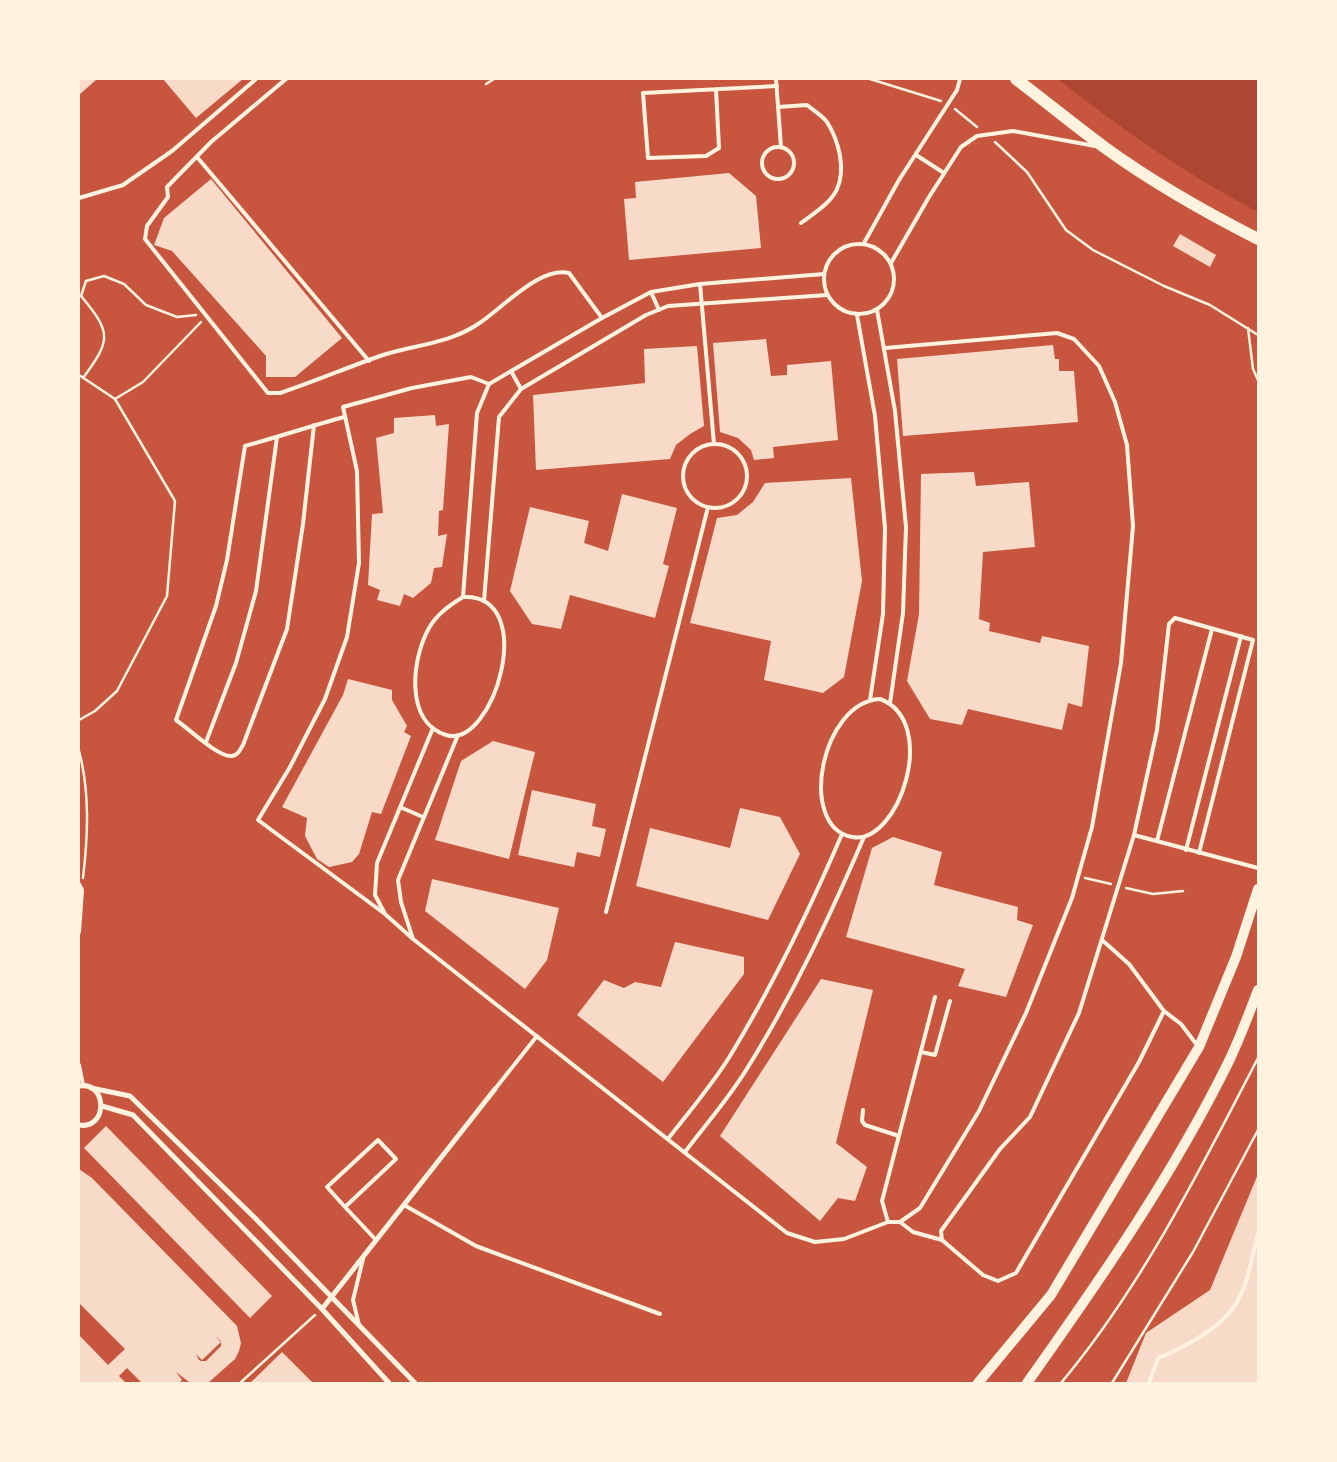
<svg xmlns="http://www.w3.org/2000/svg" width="1337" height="1462" font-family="'PT Sans',sans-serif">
	<rect width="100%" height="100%" fill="#c8553d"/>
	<path fill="#ae4732" d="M1058,79H1258V212C1187,175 1121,129 1058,79Z"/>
	<g fill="#f7dbc8" fill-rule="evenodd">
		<path d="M79,79H97L79,95Z"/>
		<path d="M163,79H243L196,118Z"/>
		<path d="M729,173L756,196L761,248L629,260L624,199L636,198L635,182Z"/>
		<path d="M211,179L342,338L295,377H266V356L172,251L154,245L164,218Z"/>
		<path d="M1180,234L1216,255L1210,267L1173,246Z"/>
		<path d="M766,339L771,376L787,375V365L831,361L838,440L773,447L774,458L754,460L751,450L738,438L720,432L713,343Z"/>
		<path d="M1053,345L1055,359H1059V371H1074L1078,422L903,436L897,359Z"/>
		<path d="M697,346L704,426L690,434L676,445L670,459L536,470L533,395L645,383L644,349Z"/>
		<path d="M435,415L436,426L449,424L443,510L439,511L438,536L447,534L442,567L434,568L431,583L413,598L404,594L400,606L377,600L380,590L368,585L372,514L383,513L376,438L394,433V418Z"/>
		<path d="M974,472L976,486L1029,482L1035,547L983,552L979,619L990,623L989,631L1040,643L1042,636L1089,646L1082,707L1068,703L1062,730L968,709L962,725L930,719L907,681L919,614L921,474Z"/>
		<path d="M851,478L862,581L844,677L823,693L764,680L771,641L690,623L717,518L737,515L753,502L765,483Z"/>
		<path d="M622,494L677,508L663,564L669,566L655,618L570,595L561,629L532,624L510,591L530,507L589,521L584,543L608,551Z"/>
		<path d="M348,679L392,690V700L407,726L404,732L411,736L381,814L372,812L359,854L352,862L329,867L317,859L305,836L307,818L282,807L343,695Z"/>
		<path d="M493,741L535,752L509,859L435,840L461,761Z"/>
		<path d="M532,790L596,804L592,826L606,829L600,857L577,852L574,867L518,855Z"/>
		<path d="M740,808L780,817L800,854L768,920L636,886L650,828L730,848Z"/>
		<path d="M893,837L942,852L934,885L1018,907L1017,920L1033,925L1006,997L958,986L965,969L846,937L872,848Z"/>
		<path d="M432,879L559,908L547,960L525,989L425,911Z"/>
		<path d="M675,942L744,957V974L663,1082L577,1015L604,980L624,988L635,982L661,987Z"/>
		<path d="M821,979L873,990L836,1143L867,1167L855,1201L838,1198L820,1221L720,1136Z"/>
		<path d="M106,1126L272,1296L250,1318L84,1148Z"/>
		<path d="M79,1169L92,1178L237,1326L241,1343L239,1351L235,1359L208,1383L189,1382L176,1372L182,1380L179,1383H142L127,1368L119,1376L126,1383H79V1335L108,1365L125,1349L79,1303ZM215,1336L221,1341V1346L206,1361H201L199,1360L196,1354L202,1360L221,1342Z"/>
		<path d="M1258,1174V1383H1126L1146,1333L1210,1290Z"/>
		<path d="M282,1352L313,1383H250Z"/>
	</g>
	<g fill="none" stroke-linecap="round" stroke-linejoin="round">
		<g stroke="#fff3e0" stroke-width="2.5">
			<path d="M870,79L941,101"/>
			<path d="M486,84L494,79"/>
			<path d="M955,109L977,127"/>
			<path d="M995,142L1027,172L1066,230L1093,250L1164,286L1210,305L1258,335"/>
			<path d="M1248,328L1253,369L1258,380"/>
			<path d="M79,375L115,399L175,501L167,596L117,691L95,711L79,720"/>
			<path d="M83,378C111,340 112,333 81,296L86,281L104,276L124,284L146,305L177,317L196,315"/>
			<path d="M115,399L143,382L201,322"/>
			<path d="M79,751C90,792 88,836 83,878"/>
			<path d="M1085,878L1111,884"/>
			<path d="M1126,888L1153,894L1183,891"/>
			<path d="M240,1383L315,1315"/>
			<path d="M1061,1383C1142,1286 1200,1170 1258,1058"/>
			<path d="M1112,1383L1193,1252L1258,1130"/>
		</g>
		<g stroke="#fff3e0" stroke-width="4">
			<path d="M286,79L211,142L167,187L168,197L147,226L145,239L268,393H280C313,382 346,368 380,356C413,345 449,344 478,324C502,309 539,266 569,273L602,318"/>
			<path d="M776,79L781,147"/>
			<path d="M716,89L719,148L706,156L648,158L643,93L777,86"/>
			<path d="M778,107L807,105C813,110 823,116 827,122C839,141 846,169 837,189C831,203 813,214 801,223"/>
			<circle cx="778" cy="163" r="16"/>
			<path d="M916,155L944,173"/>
			<path d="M197,157L369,361"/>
			<path d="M79,198L123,185L172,151L256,79"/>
			<path d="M864,243L899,180L957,90L960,79"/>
			<circle cx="859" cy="279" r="35"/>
			<path d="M891,263L929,197L961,147L977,136L1013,131L1095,146"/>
			<path d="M700,284L714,444"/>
			<path d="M651,292L659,310"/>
			<path d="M877,310L895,411L906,527L903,613L890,703"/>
			<path d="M857,315L875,416L885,528L883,614L870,700"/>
			<path d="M511,371L521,389"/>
			<path d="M489,384L471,377L412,388L343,407L357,471L359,563L347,637L325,699L290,767L258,820L385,914L413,939L787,1233L815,1242L844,1239L888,1222H900L920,1208L979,1111L1026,1013L1072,898L1092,827L1121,663L1133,526L1127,445L1115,402L1099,366L1074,339L1057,333L885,348"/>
			<path d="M314,425L303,524L287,629L243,745C240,750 238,755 232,756C219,758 188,728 176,720L216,606L227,560L245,446C278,437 311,426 344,417"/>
			<circle cx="715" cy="476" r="32"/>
			<path d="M463,597L477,413L489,384L602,318L651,292L700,284L824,274"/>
			<path d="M463,597C540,593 494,750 446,735C404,722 412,658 429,628C437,614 450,605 463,597Z"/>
			<path d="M484,601L499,417L521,389L646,315L668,306L827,295"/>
			<path d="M880,699C940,721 899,846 852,837C797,827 821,702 880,699Z"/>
			<path d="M206,742L236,663L256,591L277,437"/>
			<path d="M400,807L423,817"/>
			<path d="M1134,835L1258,868"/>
			<path d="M1157,841L1212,629"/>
			<path d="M1186,850L1241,636"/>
			<path d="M79,884L82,890L79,932"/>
			<path d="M384,912L375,895L377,863L433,728"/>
			<path d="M606,912L708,507"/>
			<path d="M413,939L401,902L398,880L458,735"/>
			<path d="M1102,940L1129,964L1164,1011"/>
			<path d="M1197,1045L1181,1024L1164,1011L1139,1062L1016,1273L998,1281L983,1275L942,1240L941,1231L1000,1149L1030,1117L1079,1013L1134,835L1157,730L1169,624L1175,618L1253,640L1199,853"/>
			<path d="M921,1052L935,1055L950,1001"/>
			<path d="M79,1065L83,1085"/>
			<path d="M495,1089L537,1036"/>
			<path d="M863,1110L862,1121L865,1125L899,1136"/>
			<path d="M668,1139C689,1112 712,1085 730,1056C773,985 809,911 842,834"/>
			<path d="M685,1152C706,1124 730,1097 748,1067C794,993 830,916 864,837"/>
			<path d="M404,1205L476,1246L660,1314"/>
			<path d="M345,1207L327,1187L378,1140L396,1159L345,1207L376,1240"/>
			<path d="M888,1222L882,1201L935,997"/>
			<path d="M900,1222L913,1232L942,1240"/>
			<path d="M359,1325L353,1300L363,1259"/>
			<path d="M1149,1383L1158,1358C1179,1350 1215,1331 1229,1313C1247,1293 1251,1260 1258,1234"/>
		</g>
		<g stroke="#fff3e0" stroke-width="5">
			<path d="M79,1086C108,1081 108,1130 79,1125"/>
			<path d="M91,1088L130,1096L256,1219L415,1383"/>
			<path d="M102,1106L133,1115L322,1309L389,1383"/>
			<path d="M322,1309L495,1089"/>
		</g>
		<g stroke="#fff3e0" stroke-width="10">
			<path d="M978,1383L1051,1295L1199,1047L1236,957L1258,889"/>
			<path d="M1027,1383C1100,1280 1173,1175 1229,1061C1240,1038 1249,1014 1258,990"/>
		</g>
		<path stroke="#fff3e0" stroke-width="12" d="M1016,79C1045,101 1074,125 1104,147C1152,182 1205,212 1258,239"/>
	</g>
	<rect width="1337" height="1462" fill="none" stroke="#fff3e0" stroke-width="160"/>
</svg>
